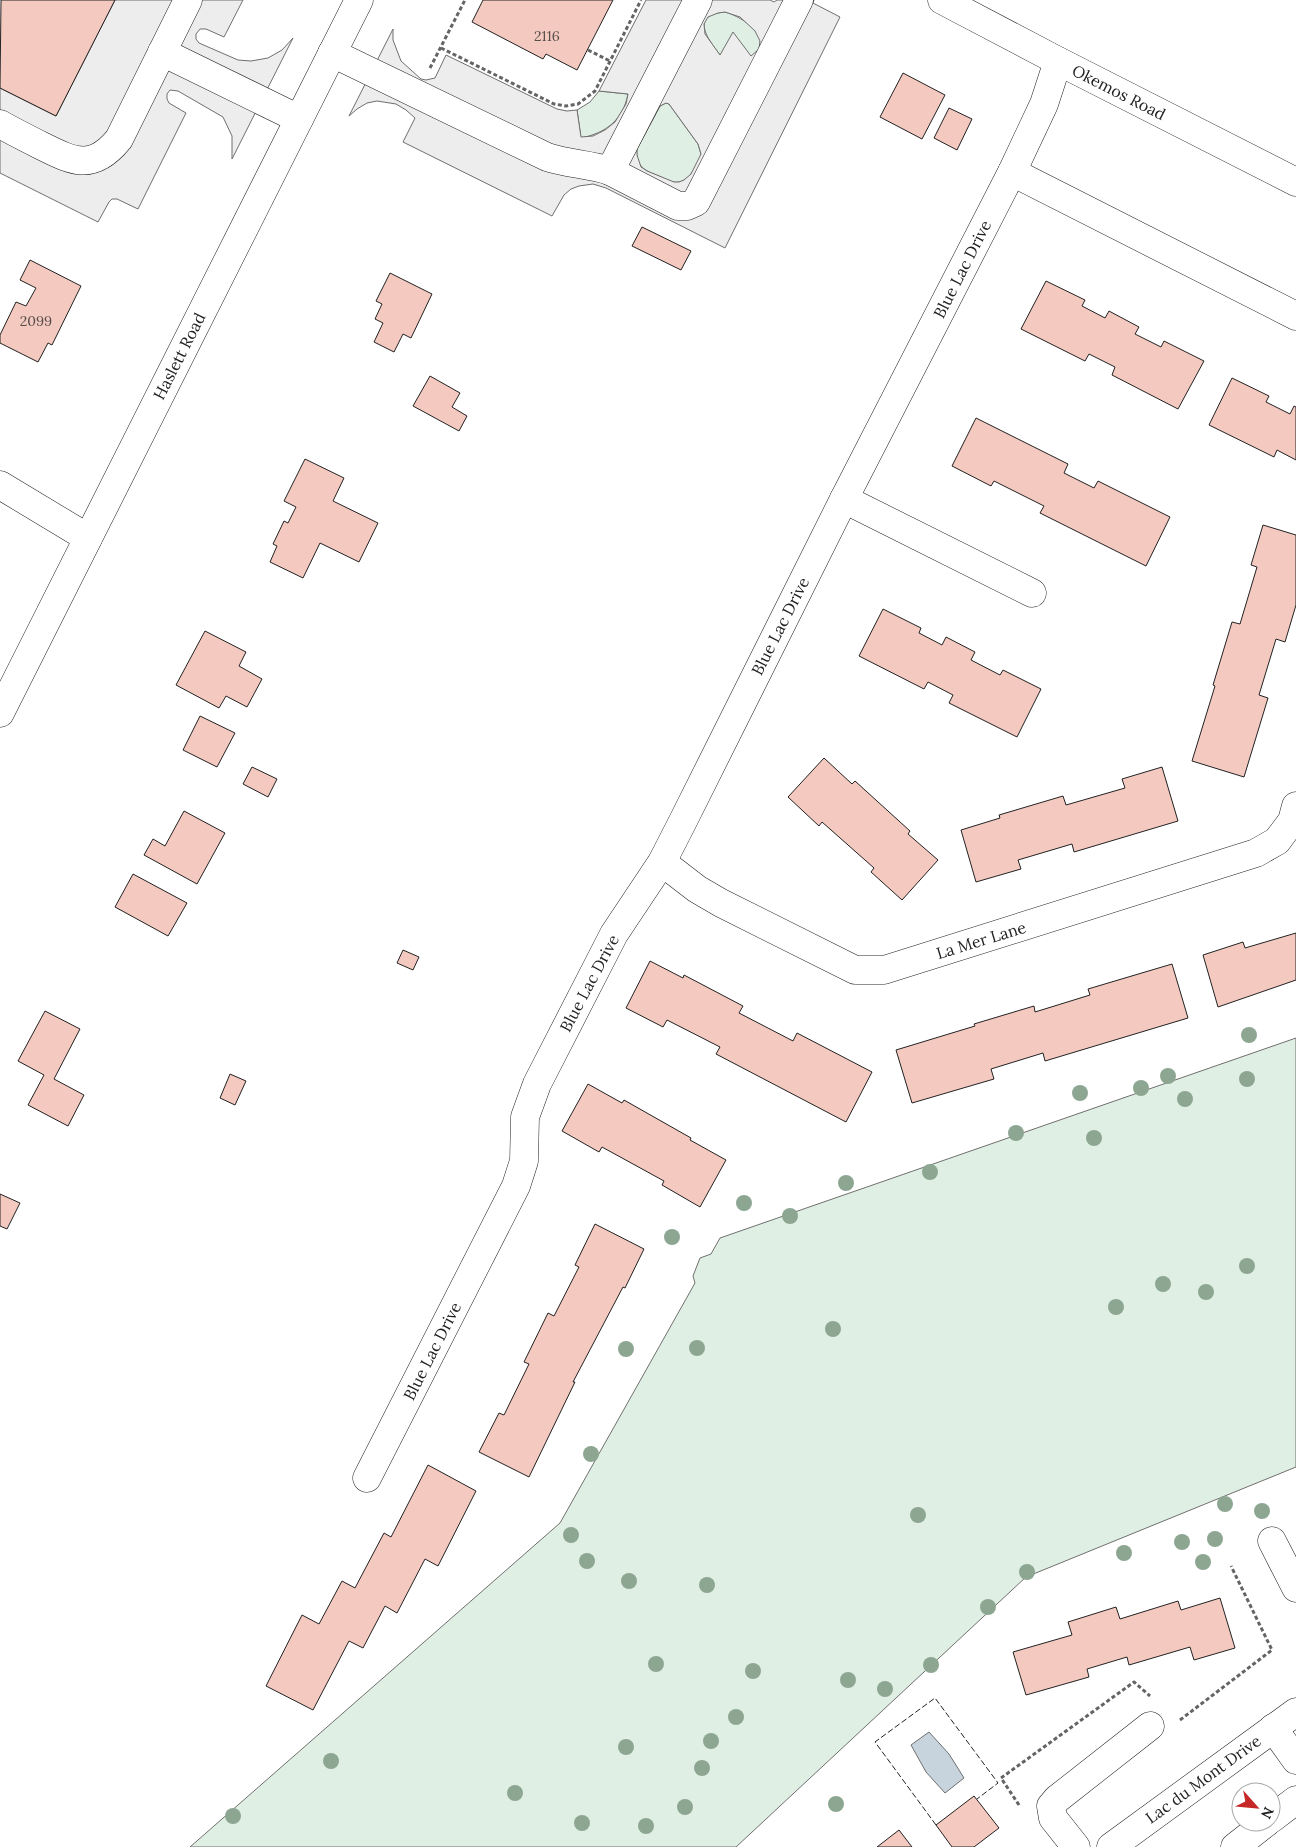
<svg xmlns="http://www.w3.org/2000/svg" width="1296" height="1847" font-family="Lora,serif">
	<rect width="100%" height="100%" fill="#fff"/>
	<g fill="#e0efe3" stroke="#6f6f6f">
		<path d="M725,12C743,17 777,39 751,57L720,55C708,39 689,15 725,12Z"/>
		<path d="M599,91L628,94C623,120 606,133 581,138L577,110L590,102Z"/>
		<path d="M666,103L669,104L698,144L701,154C698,165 688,185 673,182C669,181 663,178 659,176C645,171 635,166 637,149L660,106Z"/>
		<path d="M1296,1038V1467L1026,1577L736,1847H190L560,1523L695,1283L693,1276L700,1258L711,1254L720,1238Z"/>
	</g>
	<g fill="#ededed" stroke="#6f6f6f" fill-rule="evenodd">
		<path d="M115,0H243L224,37L206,29H200L196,34V39L199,43L238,60L251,61L268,58L282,50L293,38L232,159V136L223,117L178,91L170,90L167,94V99L169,103L186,113L138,209L117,199H112L109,202L98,222L0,173V88L56,116Z"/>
		<path d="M646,0H770L774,2L777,0H814L813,3L840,17L725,248L606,188L593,184L579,186L571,189L564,195L552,216L403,142L415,118L406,110L396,104L377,101L367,103L357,109L349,116L393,29V40L401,61L421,79L426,80L435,78L446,55L557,109L567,111L577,110L581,137L593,136L605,130L615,122L626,104L628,94L599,91ZM725,12L740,17L755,31L760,41L759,49L751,56L733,32L720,55L705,34L704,24L708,17L718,13ZM666,103L669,104L698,144L701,154L691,174L684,180L679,182H674L647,171L641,167L637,155V149L660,106Z"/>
	</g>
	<path fill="#c7d3dd" stroke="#6f6f6f" d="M929,1732L949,1754L964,1778L945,1793L926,1772L911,1745Z"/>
	<g fill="#f3c9c0" stroke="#222">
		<path d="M1,0H115L56,116L0,88Z"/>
		<path d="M483,0H613L577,70L546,54L543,59L472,22Z"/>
		<path d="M903,73L945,95L922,139L880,117Z"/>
		<path d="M949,108L972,119L957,150L934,138Z"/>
		<path d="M642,227L691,251L681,270L632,246Z"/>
		<path d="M30,260L81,286L52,345L48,343L38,362L0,343V335L16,302L26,306L36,288L20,280Z"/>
		<path d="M390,273L432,294L411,338L403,334L394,352L374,342L383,323L375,319L382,304L376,301Z"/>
		<path d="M1046,281L1085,300L1082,306L1105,318L1109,311L1139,327L1135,334L1161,347L1164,341L1204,361L1178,409L1112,375L1115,367L1089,354L1085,361L1021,329Z"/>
		<path d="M430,376L460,393L452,407L467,416L459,431L413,406Z"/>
		<path d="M1232,378L1269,396L1266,402L1290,414L1294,406L1296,407V460L1277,450L1274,457L1209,425Z"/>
		<path d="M976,418L1068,464L1064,473L1094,488L1098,481L1170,517L1146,566L1040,513L1044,506L994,481L991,486L952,466Z"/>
		<path d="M305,459L344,478L333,501L378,523L359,562L320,543L303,578L270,562L277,546L273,544L284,521L288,523L296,507L284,501Z"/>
		<path d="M1263,525L1296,535V605L1285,642L1276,639L1259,695L1268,698L1244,777L1192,761L1215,686L1213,685L1232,622L1240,624L1257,567L1251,565Z"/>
		<path d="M883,609L921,628L919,633L942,645L946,637L975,652L971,660L1000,675L1003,670L1041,689L1017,737L949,703L953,695L928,682L924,689L859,656Z"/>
		<path d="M205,631L246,652L239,666L262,679L247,707L226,696L219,708L176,685Z"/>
		<path d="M200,716L235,733L217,767L183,750Z"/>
		<path d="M824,758L852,784L855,781L910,831L908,834L938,860L902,900L871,872L874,868L822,822L819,826L788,797Z"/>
		<path d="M252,767L277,779L268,797L243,784Z"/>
		<path d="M1162,767L1178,821L1074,852L1072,844L1018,860L1021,869L976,882L961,830L1000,818L999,815L1063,796L1066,805L1125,788L1122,779Z"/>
		<path d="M184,811L225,833L197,884L144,855L153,839L165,846Z"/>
		<path d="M133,874L187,903L168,936L115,907Z"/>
		<path d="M1296,933V980L1218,1007L1203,955L1243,942L1245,948Z"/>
		<path d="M403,950L419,957L413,970L397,963Z"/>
		<path d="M650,961L683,978L684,975L743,1006L739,1013L793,1041L797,1033L872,1072L846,1122L716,1054L720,1047L667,1020L663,1027L626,1008Z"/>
		<path d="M1172,964L1188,1018L1045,1061L1043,1053L991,1069L994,1079L912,1103L896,1050L975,1026L974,1024L1034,1006L1035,1012L1090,995L1088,989Z"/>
		<path d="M45,1011L80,1029L54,1079L84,1095L68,1126L28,1105L44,1075L18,1061Z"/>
		<path d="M230,1074L246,1081L235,1105L220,1098Z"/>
		<path d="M588,1084L622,1103L624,1100L691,1138L690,1140L726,1160L700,1207L662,1185L664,1181L602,1147L599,1152L562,1131Z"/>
		<path d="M0,1194L20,1203L7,1229L0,1226Z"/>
		<path d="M595,1224L644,1249L625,1288L623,1287L573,1382H575L529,1477L479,1452L499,1413L504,1415L529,1364L524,1362L548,1313L554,1316L579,1267L575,1265Z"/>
		<path d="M428,1465L476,1491L438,1566L425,1559L397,1613L385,1606L363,1648L349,1641L313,1710L266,1686L302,1615L319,1624L342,1581L355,1588L384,1533L391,1537Z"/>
		<path d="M1220,1598L1235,1648L1194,1660L1190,1647L1129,1665L1127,1657L1087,1669L1089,1677L1026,1695L1013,1652L1072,1635L1068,1622L1116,1607L1120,1619L1178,1601L1181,1610Z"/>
		<path d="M974,1796L999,1828L974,1847H952L936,1825Z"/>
		<path d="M899,1830L912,1847H877Z"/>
	</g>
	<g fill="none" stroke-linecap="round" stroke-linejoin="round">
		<defs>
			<g id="minor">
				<path d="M698,0L610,171L678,206H687L696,202L799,0"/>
				<path d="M942,0L1058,61L1296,182"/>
				<path d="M162,52L299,119"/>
				<path d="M332,53L547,157C568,164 590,164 610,171"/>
				<path d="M0,124C14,132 28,139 42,146C74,162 93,171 119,139L188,0"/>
				<path d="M1012,172L1296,316"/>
				<path d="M0,485L88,538"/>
				<path d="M844,499L1032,593"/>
				<path d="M662,862L697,889L721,903L855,970H884L1256,853L1277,841L1292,821L1296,806"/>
				<path d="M367,1478L516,1186L524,1161L525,1117L537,1084L614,934L662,862L683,821L844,499L1012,172L1044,104L1058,61"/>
				<path d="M1272,1541L1296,1588"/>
				<path d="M1273,1728L1296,1760"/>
				<path d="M1271,1819L1296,1800"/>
				<path d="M1076,1847L1053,1818L1051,1806L1057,1799L1150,1726"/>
				<path d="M1111,1847L1296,1712"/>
				<path d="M1235,1847L1267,1822"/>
			</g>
			<path id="major" d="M0,713L359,0"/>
		</defs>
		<use href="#minor" stroke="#222" stroke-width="29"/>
		<use href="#major" stroke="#222" stroke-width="29"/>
		<g stroke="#646464" stroke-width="3" stroke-dasharray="4 2.5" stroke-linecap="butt">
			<path d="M441,48L554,104L566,106L578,104L595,91L641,0"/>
			<path d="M588,50L610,61"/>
			<path d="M430,68L465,0"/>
			<path d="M1180,1720L1272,1650L1231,1566"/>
			<path d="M1019,1805L1001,1778L1134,1682L1150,1696"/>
		</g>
		<use href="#minor" stroke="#fff" stroke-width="28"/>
		<use href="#major" stroke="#fff" stroke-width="28"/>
		<path stroke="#222" stroke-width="1" stroke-dasharray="6 2.5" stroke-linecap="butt" d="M936,1825L875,1742L935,1698L998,1783L977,1799"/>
	</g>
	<g fill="#8da692">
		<circle cx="1249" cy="1035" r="8"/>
		<circle cx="1168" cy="1076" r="8"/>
		<circle cx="1247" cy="1079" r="8"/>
		<circle cx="1141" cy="1088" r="8"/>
		<circle cx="1080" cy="1093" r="8"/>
		<circle cx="1185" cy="1099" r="8"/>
		<circle cx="1016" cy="1133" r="8"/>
		<circle cx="1094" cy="1138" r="8"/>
		<circle cx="930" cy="1172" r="8"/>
		<circle cx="846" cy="1183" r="8"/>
		<circle cx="744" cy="1203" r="8"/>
		<circle cx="790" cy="1216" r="8"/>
		<circle cx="672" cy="1237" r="8"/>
		<circle cx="1247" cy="1266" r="8"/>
		<circle cx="1163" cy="1284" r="8"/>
		<circle cx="1206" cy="1292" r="8"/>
		<circle cx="1116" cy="1307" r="8"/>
		<circle cx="833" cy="1329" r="8"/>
		<circle cx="697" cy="1348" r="8"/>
		<circle cx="626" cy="1349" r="8"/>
		<circle cx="591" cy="1454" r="8"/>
		<circle cx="1225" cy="1504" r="8"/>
		<circle cx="1262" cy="1511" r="8"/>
		<circle cx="918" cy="1515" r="8"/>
		<circle cx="571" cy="1535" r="8"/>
		<circle cx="1215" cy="1539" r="8"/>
		<circle cx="1182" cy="1542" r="8"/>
		<circle cx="1124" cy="1553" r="8"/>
		<circle cx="587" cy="1561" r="8"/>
		<circle cx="1203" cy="1562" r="8"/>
		<circle cx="1027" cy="1572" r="8"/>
		<circle cx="629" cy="1581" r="8"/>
		<circle cx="707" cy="1585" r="8"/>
		<circle cx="988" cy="1607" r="8"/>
		<circle cx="656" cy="1664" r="8"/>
		<circle cx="931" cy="1665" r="8"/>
		<circle cx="753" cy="1671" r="8"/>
		<circle cx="848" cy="1680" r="8"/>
		<circle cx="885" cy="1689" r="8"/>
		<circle cx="736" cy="1717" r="8"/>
		<circle cx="711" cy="1741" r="8"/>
		<circle cx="626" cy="1747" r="8"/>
		<circle cx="331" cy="1761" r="8"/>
		<circle cx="702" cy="1768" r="8"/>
		<circle cx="515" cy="1793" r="8"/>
		<circle cx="836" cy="1804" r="8"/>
		<circle cx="685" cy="1807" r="8"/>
		<circle cx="233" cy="1816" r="8"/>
		<circle cx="582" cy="1823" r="8"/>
		<circle cx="646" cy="1826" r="8"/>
	</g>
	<g text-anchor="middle" stroke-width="4" stroke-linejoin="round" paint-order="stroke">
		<g font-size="14" fill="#564c4a">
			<text x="547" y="41">2116</text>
			<text x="36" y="326">2099</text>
		</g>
		<g font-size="16" fill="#222" stroke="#fff">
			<text transform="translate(1119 92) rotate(27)" y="6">Okemos Road</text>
			<text transform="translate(962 269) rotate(-63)" y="6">Blue Lac Drive</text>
			<text transform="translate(179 356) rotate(-63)" y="6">Haslett Road</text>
			<text transform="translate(780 626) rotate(-63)" y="6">Blue Lac Drive</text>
			<text transform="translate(981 940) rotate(-17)" y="6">La Mer Lane</text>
			<text transform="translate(589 983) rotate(-62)" y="6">Blue Lac Drive</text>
			<text transform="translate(432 1351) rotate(-63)" y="6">Blue Lac Drive</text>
			<text transform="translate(1203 1779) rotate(-36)" y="6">Lac du Mont Drive</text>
		</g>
	</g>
	<g transform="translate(1256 1807) rotate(117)"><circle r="24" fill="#ffffff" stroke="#a7a7a7"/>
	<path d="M0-4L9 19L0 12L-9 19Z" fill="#c62828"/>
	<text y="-8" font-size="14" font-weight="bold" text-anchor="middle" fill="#222222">N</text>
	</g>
</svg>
